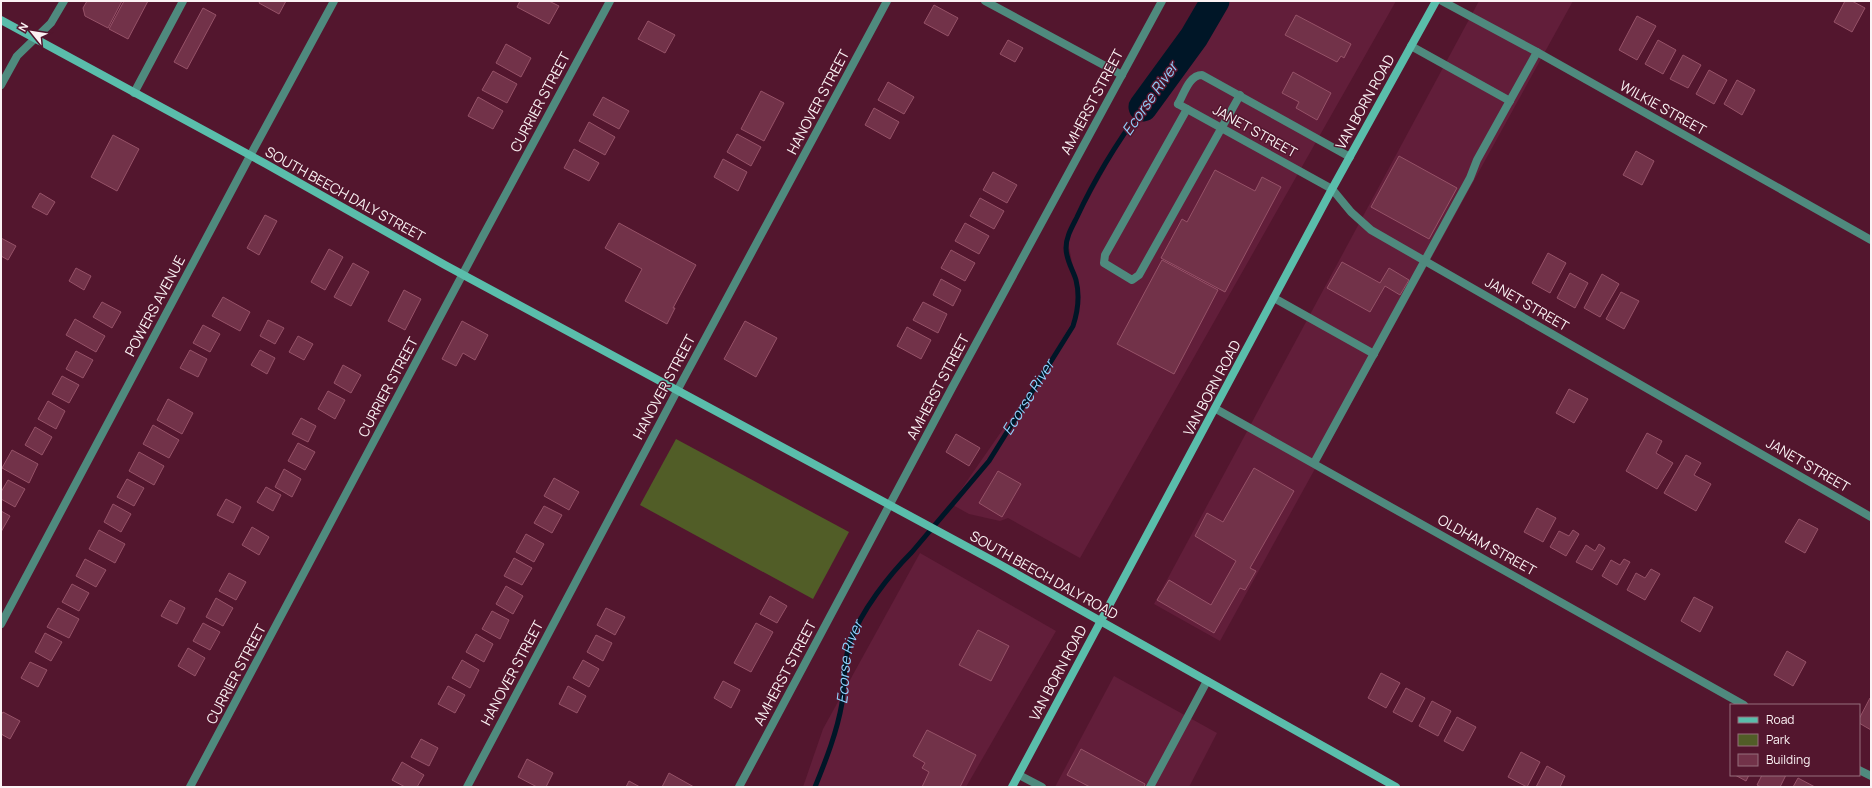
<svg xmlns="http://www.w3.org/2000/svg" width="1872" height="788" font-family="Manrope,sans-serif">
	<rect width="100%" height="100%" fill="#53162e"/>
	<g fill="#621e3a">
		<path d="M1198,1H1396L1080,558L1008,518L1000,521L969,514L951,504L1042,373L1078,312L1076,281L1067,238Z"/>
		<path d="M1479,1H1573L1220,641L1154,604Z"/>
		<path d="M920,553L1056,631L966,787H803L823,729Z"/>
		<path d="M1114,676L1217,733L1189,787H1055Z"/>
	</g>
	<path fill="#515d27" d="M676,439L849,532L813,599L640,505Z"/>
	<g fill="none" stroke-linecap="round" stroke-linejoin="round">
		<path stroke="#001627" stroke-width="5" id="s1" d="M815,787C826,760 837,732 842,703C845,682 843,662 850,642C861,611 889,575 912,552L989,461L1073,326C1078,311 1080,296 1076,280C1073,270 1066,260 1066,248C1066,237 1072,227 1077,217C1095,178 1118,141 1143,107"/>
		<path stroke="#001627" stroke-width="29" d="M1143,107L1194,37L1215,1"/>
	</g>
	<g fill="#723249" stroke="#965268">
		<path d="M87,1H122L108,28L85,16L83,8Z"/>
		<path d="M124,1H148L128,39L109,29Z"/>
		<path d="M260,1H286L279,14L259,3Z"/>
		<path d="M520,1H549L559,6L549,24L517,7Z"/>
		<path d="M1845,1H1852L1865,8L1852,32L1834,22Z"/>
		<path d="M934,5L958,18L948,36L924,23Z"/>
		<path d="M203,8L216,15L187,69L174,62Z"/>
		<path d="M1296,15L1351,44L1344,58L1341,56L1337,62L1285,35Z"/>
		<path d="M1637,16L1656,26L1637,60L1619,50Z"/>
		<path d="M648,21L675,35L665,53L638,39Z"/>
		<path d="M1008,40L1023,48L1015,62L1000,54Z"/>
		<path d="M1658,40L1676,50L1663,74L1645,64Z"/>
		<path d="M506,44L531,58L521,77L496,63Z"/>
		<path d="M1683,55L1701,65L1688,88L1670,79Z"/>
		<path d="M1709,70L1727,80L1714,104L1696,94Z"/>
		<path d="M493,71L517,84L507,103L482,90Z"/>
		<path d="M1293,72L1331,93L1317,120L1296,108L1299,102L1282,93Z"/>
		<path d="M1737,80L1755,90L1742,115L1724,104Z"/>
		<path d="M888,82L914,97L904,114L878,100Z"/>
		<path d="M761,91L784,103L764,141L741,129Z"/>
		<path d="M478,97L503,111L493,129L468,116Z"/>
		<path d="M603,97L629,111L619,129L593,115Z"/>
		<path d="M874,108L899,122L890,139L865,125Z"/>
		<path d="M589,122L615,137L605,155L579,141Z"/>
		<path d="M737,134L761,147L751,166L727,152Z"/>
		<path d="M113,135L139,149L117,191L91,177Z"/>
		<path d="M574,149L599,163L589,181L564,168Z"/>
		<path d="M1636,151L1654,161L1642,185L1623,175Z"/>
		<path d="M1399,156L1457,188L1429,239L1371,207Z"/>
		<path d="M723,159L747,172L738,191L714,177Z"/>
		<path d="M1215,170L1255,191L1262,177L1281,187L1225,292L1161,258L1182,219L1187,222Z"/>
		<path d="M993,172L1017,185L1007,203L983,190Z"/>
		<path d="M40,193L55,202L47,215L32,207Z"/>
		<path d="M980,198L1004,211L994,229L970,216Z"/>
		<path d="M265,215L277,221L259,255L247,248Z"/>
		<path d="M619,223L696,265L673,308H675L667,324L625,301L642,269L605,248Z"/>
		<path d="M965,223L989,236L979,254L955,241Z"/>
		<path d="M1,238L16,246L8,260L1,256Z"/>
		<path d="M329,249L343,257L325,290L311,282Z"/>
		<path d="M951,250L975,263L965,281L941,268Z"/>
		<path d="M1548,253L1566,263L1550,293L1532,283Z"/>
		<path d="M1162,260L1218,290L1174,374L1117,344Z"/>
		<path d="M1342,262L1380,283L1389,268L1409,280L1400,295L1385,286L1370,312L1327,288Z"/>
		<path d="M353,263L369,272L351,306L334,297Z"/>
		<path d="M76,268L91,276L84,290L69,281Z"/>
		<path d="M1570,273L1588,283L1575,308L1557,298Z"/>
		<path d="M1602,274L1619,284L1600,317L1584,308Z"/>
		<path d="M941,279L961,290L953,306L933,295Z"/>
		<path d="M404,290L421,299L405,330L388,321Z"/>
		<path d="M1621,292L1639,301L1624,329L1606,319Z"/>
		<path d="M223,297L250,312L240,331L212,316Z"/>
		<path d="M102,302L121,312L112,328L93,317Z"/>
		<path d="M923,302L947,314L938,333L913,320Z"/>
		<path d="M75,319L105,336L96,352L66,335Z"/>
		<path d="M268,320L284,328L275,344L260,336Z"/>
		<path d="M462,321L488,335L475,360L463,353L456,366L442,359Z"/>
		<path d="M745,321L777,338L756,377L724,359Z"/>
		<path d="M203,325L220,334L210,352L193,343Z"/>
		<path d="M907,327L931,340L921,359L897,346Z"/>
		<path d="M298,336L313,344L304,360L289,352Z"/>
		<path d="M190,350L207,359L198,377L180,368Z"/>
		<path d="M260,350L275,358L267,374L251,365Z"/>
		<path d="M76,351L93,360L83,378L66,369Z"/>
		<path d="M343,365L361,375L351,393L334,383Z"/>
		<path d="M62,376L79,385L69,403L52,394Z"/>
		<path d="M1569,389L1588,399L1574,423L1556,413Z"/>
		<path d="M328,391L345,400L335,419L318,409Z"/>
		<path d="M168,399L193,413L182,434L157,420Z"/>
		<path d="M48,401L65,411L56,429L38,419Z"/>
		<path d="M301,418L316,426L308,442L292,434Z"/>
		<path d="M153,425L179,440L169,458L143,444Z"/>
		<path d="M35,427L52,437L42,455L25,445Z"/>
		<path d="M1647,433L1662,441L1656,453L1673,463L1657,489L1626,471Z"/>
		<path d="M956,434L980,448L969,466L946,452Z"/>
		<path d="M298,443L315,452L305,470L288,461Z"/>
		<path d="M12,450L38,464L29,483L2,468Z"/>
		<path d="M139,452L164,466L154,485L129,471Z"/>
		<path d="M1686,455L1701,463L1694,475L1711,484L1696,511L1664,493Z"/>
		<path d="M1254,468L1294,491L1250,568L1256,571L1245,590L1240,588L1214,633L1157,600L1169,580L1211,605L1236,561L1195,536L1207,513L1223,522Z"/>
		<path d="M284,469L301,479L292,497L275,487Z"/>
		<path d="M998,471L1021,484L1002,517L979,503Z"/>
		<path d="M554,478L579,492L569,510L544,496Z"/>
		<path d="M127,479L144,488L134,506L117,497Z"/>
		<path d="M8,480L25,489L15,507L1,499V492Z"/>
		<path d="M266,487L281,495L273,511L257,502Z"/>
		<path d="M226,499L241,507L233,523L217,515Z"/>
		<path d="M113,504L131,514L121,532L104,522Z"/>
		<path d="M544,506L562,515L552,533L534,523Z"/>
		<path d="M1537,508L1556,518L1543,542L1524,532Z"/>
		<path d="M1,511L10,516L1,532Z"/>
		<path d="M1799,519L1818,529L1805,553L1785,542Z"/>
		<path d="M252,527L269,537L259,555L242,545Z"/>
		<path d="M99,530L125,544L115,563L89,549Z"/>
		<path d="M1573,530L1579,534L1566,556L1550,547L1559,531L1569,536Z"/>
		<path d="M526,534L544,544L534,562L516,552Z"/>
		<path d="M1599,544L1605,548L1592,570L1576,562L1586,545L1595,551Z"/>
		<path d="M514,558L532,568L522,585L504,576Z"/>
		<path d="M85,559L106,570L96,587L76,576Z"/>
		<path d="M1624,559L1630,562L1617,585L1602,576L1611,560L1620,565Z"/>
		<path d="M1651,569L1660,574L1645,600L1627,590L1636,573L1645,578Z"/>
		<path d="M229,573L246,582L236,600L219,591Z"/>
		<path d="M72,584L89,593L79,611L62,602Z"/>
		<path d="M506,586L523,596L513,614L496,604Z"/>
		<path d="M770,596L787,606L777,623L760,614Z"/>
		<path d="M1694,597L1713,607L1700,632L1681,621Z"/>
		<path d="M216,598L233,608L223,626L206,617Z"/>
		<path d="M170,600L185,608L177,624L161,616Z"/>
		<path d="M58,608L79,619L69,638L47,627Z"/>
		<path d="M606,608L625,617L615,635L597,625Z"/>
		<path d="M492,611L509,620L500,639L482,629Z"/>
		<path d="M203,623L220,632L210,650L193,641Z"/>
		<path d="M756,623L773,632L751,672L734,663Z"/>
		<path d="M978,630L1009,646L991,681L959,665Z"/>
		<path d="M45,633L62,642L51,661L35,652Z"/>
		<path d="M476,634L493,644L484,662L466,652Z"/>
		<path d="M596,635L612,643L603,661L587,652Z"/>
		<path d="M188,648L205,658L195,676L178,666Z"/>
		<path d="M1787,651L1806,662L1793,686L1774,675Z"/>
		<path d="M462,660L479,670L470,688L452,678Z"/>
		<path d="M583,660L599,669L589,687L573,678Z"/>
		<path d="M30,662L47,670L38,687L21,678Z"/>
		<path d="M1381,673L1400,683L1386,708L1368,698Z"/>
		<path d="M723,681L740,690L731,708L714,698Z"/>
		<path d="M448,686L465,695L455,713L438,704Z"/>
		<path d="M568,686L586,696L577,713L559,704Z"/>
		<path d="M1406,688L1425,698L1412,722L1393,712Z"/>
		<path d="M1870,698H1871V730L1859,723V719Z"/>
		<path d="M1432,701L1451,711L1438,736L1419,726Z"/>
		<path d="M3,712L20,721L10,739L1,734V715Z"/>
		<path d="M1457,717L1476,727L1463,751L1444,741Z"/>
		<path d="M927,730L976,755L960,787H922L929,772L922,768L925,763L913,756Z"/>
		<path d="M421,739L438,748L429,766L411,757Z"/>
		<path d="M1081,749L1145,784L1144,787H1090L1067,775Z"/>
		<path d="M1521,752L1540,762L1527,787L1508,777Z"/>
		<path d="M527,759L553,773L546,787H537L518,777Z"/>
		<path d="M402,762L424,775L417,787H405L392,780Z"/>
		<path d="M1547,766L1565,776L1560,787H1536Z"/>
		<path d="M669,773L694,787H662Z"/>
		<path d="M1735,775H1749L1746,781Z"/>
		<path d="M1762,775H1786L1780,787H1761L1757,785Z"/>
		<path d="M1798,778L1815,787H1793Z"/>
		<path d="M629,781L640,787H626Z"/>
	</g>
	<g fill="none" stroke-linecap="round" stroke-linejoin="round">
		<g stroke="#4f8a7e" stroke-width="8">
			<path d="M1411,46L1510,101"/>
			<path d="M134,93L183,1"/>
			<path d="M1178,104C1184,94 1189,75 1202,75L1350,157"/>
			<path d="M1187,109L1105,255L1104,263L1132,280L1139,275L1240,95"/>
			<path d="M1274,298L1374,354"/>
			<path d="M1314,463L1470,178L1477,160L1537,52"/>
			<path d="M1019,775L1042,787"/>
			<path d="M1150,787L1207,681"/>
		</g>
		<g stroke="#4f8a7e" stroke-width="8">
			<path d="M985,1L1122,75"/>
			<path d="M1442,1L1537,52L1871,240"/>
			<path d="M1,85L17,56L51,23L64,1"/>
			<path d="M1178,104L1332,189L1351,212L1371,230L1871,517"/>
			<path d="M1216,409L1744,705"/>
			<path d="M1,624L250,156L334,1"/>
			<path d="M1859,770L1871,776"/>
			<path d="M190,787L483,236L610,1"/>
			<path d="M467,787L677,391L887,1"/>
			<path d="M739,787L953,386L1162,1"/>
		</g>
		<g stroke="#5abdab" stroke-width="8">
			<path d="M1,20L266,164L445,265L999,564L1396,787"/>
			<path d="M1012,787L1332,189L1436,1"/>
		</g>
	</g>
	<g text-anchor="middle" stroke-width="3" stroke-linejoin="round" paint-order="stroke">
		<g font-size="14" fill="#fbf2f4" stroke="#53162e">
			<text transform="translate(540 102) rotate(-62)" y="5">CURRIER STREET</text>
			<text transform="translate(818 102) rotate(-62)" y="5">HANOVER STREET</text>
			<text transform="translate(1092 102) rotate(-62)" y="5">AMHERST STREET</text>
			<text transform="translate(1365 102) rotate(-61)" y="5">VAN BORN ROAD</text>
			<text transform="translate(1663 108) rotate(29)" y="5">WILKIE STREET</text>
			<text transform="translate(1255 131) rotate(29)" y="5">JANET STREET</text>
			<text transform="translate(345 194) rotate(29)" y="5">SOUTH BEECH DALY STREET</text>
			<text transform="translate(1527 304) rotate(30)" y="5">JANET STREET</text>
			<text transform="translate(155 306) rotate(-62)" y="5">POWERS AVENUE</text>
			<text transform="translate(388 387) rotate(-62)" y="5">CURRIER STREET</text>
			<text transform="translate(664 387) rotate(-62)" y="5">HANOVER STREET</text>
			<text transform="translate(938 387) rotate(-62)" y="5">AMHERST STREET</text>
			<text transform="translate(1212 388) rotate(-62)" y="5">VAN BORN ROAD</text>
			<text transform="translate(1808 465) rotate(30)" y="5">JANET STREET</text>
			<text transform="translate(1487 545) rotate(29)" y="5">OLDHAM STREET</text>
			<text transform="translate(1044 575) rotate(29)" y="5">SOUTH BEECH DALY ROAD</text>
			<text transform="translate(512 673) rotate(-62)" y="5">HANOVER STREET</text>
			<text transform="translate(785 673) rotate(-62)" y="5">AMHERST STREET</text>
			<text transform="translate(1058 673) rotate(-62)" y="5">VAN BORN ROAD</text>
			<text transform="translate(236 674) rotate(-62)" y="5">CURRIER STREET</text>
		</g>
		<g font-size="15" font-style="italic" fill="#91d1fd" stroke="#53162e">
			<text transform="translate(1150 99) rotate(-55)" y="5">Ecorse River</text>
			<text dy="5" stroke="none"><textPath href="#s1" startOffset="454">Ecorse River</textPath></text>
			<text dy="5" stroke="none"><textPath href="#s1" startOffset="130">Ecorse River</textPath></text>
		</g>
	</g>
	<rect width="1872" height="788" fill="none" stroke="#fbf2f4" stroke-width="4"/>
	<rect x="1730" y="704" width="130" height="72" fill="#53162e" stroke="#966e7d"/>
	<rect x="1738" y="717" width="20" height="6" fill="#5abdab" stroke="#966e7d"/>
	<text x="1766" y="724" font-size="12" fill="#fbf2f4">Road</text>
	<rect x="1738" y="734" width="20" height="12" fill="#515d27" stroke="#966e7d"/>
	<text x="1766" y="744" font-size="12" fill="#fbf2f4">Park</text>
	<rect x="1738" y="754" width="20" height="12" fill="#723249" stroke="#966e7d"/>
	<text x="1766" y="764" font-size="12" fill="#fbf2f4">Building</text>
	<g transform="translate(32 32) rotate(300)" stroke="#53162e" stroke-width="3" paint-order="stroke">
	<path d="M0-3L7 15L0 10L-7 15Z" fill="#fbf2f4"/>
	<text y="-6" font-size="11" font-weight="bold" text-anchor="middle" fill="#fbf2f4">N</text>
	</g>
</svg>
